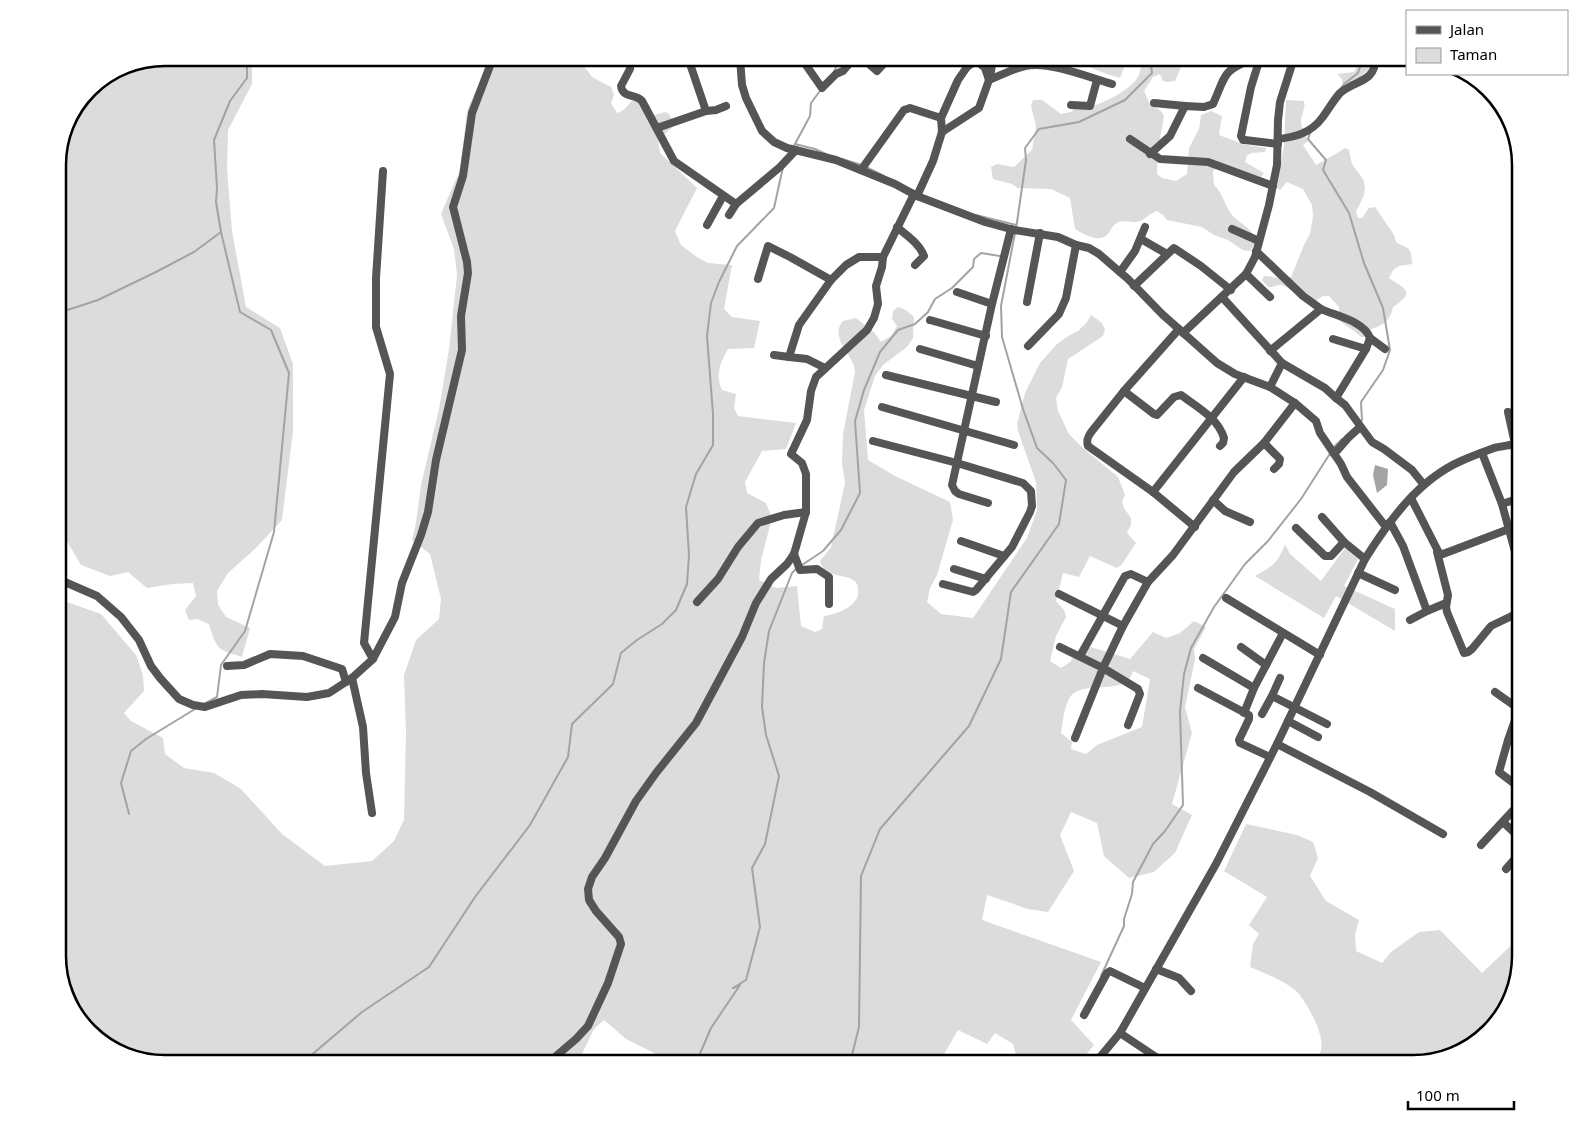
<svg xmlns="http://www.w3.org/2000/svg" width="1578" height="1121" font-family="'Noto Sans',sans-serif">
	<rect width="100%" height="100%" fill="#fff"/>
	<g fill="#dcdcdc" fill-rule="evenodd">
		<path d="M165,58H252V84L228,130L227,169L232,231L246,307L280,328L293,364V431L282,520L256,548L228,573L217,591L218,605L226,617L250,628L242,657C217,649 217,650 209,624L197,619L189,620L185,610L196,596L193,583L172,584L147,588L128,572L110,576L81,565L65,538H58V158L69,117L94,84L124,66Z"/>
		<path d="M488,58H578L592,77L611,87L614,95L611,103L617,113C628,110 627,103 635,99L648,103L654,115L665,112L669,114L675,125L658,140L660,153L697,188L675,231L681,245L697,257L708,263L732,265L724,309L732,317L760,321L754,348L728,349C720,363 715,375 722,390L736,394L734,408L738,416L796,423L786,449L762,451L745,482L747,493L766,503L772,518L761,560L759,580L776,588L797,586L801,626L815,632L822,629L824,616C837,614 860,606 858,590C858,586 857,582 853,580C841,573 825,578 820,561L831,547L845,483L842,464L843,434L855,372C855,355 828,339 843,321L856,318L874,332L881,342L891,336L897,326L892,319L893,311L898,307L906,310L914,317L913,338L907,347L883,365L875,376L864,410L868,460L895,476L950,502L953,520L937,575L930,588L927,602L941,614L973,618L1027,538L1037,510L1036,482L1018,431L1017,424L1025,393L1040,363L1057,344L1068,336L1078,331L1087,322L1091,315L1102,323L1105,330L1103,336L1068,359L1062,387L1056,398L1058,411L1069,434L1083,448L1118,477L1125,495L1122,502L1124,508L1131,518V525L1127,533L1136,543L1122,564L1117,568L1090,556L1079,577L1063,573L1056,601L1064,610L1066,617L1056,636L1050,661L1061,668L1070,662L1078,651L1091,647L1130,659L1153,632L1166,638L1180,633L1194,621L1206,627L1194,649L1195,660L1185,707L1192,733L1172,804L1192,815L1175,853L1154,872L1129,878L1104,856L1097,823L1071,812L1060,835L1074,871L1048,912L1028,909L987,895L982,920L1101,962L1071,1020L1094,1045L1079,1063H1024L1017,1059L1013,1044L995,1033L987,1044L958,1030L939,1063H674L626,1039L604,1020L594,1029L579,1060L582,1063H165L100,1041L69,1004L58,963V620L63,616L67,602L101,614L136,655L143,675L144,691L124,713L131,721L163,738L165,754L184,768L214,773L241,789L282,834L325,866L372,861L394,841L404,820L406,732L404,675L416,640L439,619L441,599L430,554L412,540L416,523L421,485L439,409L449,349L457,275L454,249L441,214L460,170L467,111L483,73ZM1133,671L1150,679L1142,727L1097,745L1086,754L1071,749L1072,742L1061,733C1063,722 1064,708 1069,699C1081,677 1125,699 1133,671Z"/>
		<path d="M1069,58H1128L1120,78L1104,73L1069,59Z"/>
		<path d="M1141,58H1190L1183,63L1175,81L1168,82L1163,81L1160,74L1153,77L1144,91L1150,104L1161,111L1164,116L1158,150L1157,174L1162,178L1176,181L1187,174L1189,148L1199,129L1201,115L1211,111L1222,116L1219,135L1243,144L1266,148L1265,152L1252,153L1247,155L1245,162L1264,173L1261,177L1222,164H1217L1213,172L1214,185C1222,192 1224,203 1230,212C1237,225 1266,231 1250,251L1243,250L1228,240L1214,235L1202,227L1167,220L1163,215L1157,211C1150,213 1147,218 1140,221C1133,224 1124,219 1117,223C1112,225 1111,231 1107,235C1098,243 1083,234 1075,229L1070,198L1051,189L1018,188L1012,184L993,179L991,167L997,164L1014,167L1032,150L1036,126L1031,106L1033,100H1042L1061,114L1071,112L1074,109C1090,111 1126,93 1136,80C1141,74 1142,64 1141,58Z"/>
		<path d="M1361,58H1371V67L1353,84L1342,83V79L1337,74L1354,72Z"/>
		<path d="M1286,100L1304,101C1306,109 1301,114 1301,121C1301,128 1305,135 1308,141L1303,145L1316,165L1339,152L1345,148L1349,150L1352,164L1363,179L1365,187L1364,195L1356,212L1358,218H1362L1369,208L1375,207L1394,235L1396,242C1409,250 1411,245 1412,264L1399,266L1393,270L1389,278C1406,290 1416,291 1393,307C1390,323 1381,326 1366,331L1364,337H1361C1355,330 1346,327 1339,320V307L1329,296H1323L1314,302L1282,285C1277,284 1274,288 1268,287L1262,280L1264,276C1273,276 1282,281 1291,277L1304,245L1310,234L1313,216L1312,205L1303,189L1287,182L1280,190L1277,188L1284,145Z"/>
		<path d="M1285,544L1290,554L1321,581L1345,548L1358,559L1344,586L1395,609V631L1336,596L1324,618L1255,576C1273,566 1278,563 1285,544Z"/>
		<path d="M1246,824L1297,835L1313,842L1318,858L1310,876L1326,901L1359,920L1355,935L1356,951L1382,963L1391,952L1419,932L1440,930L1482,973L1520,937V956L1498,1021L1461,1052L1413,1063H1309C1312,1061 1316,1059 1318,1056C1330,1042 1308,1005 1298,993C1286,981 1266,974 1250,967L1253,944L1259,934L1249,925L1267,897L1224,871Z"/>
	</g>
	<path fill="#a3a3a3" d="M1375,465L1388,469L1387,485L1377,493L1373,475Z"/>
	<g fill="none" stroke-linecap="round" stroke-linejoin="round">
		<g stroke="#a3a3a3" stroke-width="2">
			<path d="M834,72L840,58"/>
			<path d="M1341,88L1344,84L1358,73L1363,58"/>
			<path d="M1310,133L1308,139L1326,160L1323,170L1349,213L1364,263L1383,308L1390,350L1383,370L1361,402L1362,420L1360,422"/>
			<path d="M795,144L810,116L811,103L820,91"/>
			<path d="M792,148L795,144L815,149L828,155"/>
			<path d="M842,159L862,165"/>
			<path d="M866,167L884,176"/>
			<path d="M976,215L1016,225"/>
			<path d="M1016,229L1026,160L1025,148L1039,129L1079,122L1125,100L1152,73L1150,58"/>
			<path d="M58,313L98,300L156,272L194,252L221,232"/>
			<path d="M1333,448L1342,439"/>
			<path d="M802,565L823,551L841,530L860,493L855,421L864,390L880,352L898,330L915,324L928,312L935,299L952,288L973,267L974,259L981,253L1000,256"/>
			<path d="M204,704L217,697L221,665L245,631L274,532L289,373L271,330L240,312L221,232L216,202L217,188L214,140L230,101L247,78V58"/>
			<path d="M129,814L121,783L131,751L146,739L195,709"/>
			<path d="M1101,976L1124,926V919L1132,894L1133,882L1153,844L1165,831L1183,805L1180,712L1184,674L1191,648L1214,607L1245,564L1268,541L1301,499L1331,452"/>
			<path d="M302,1063L362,1012L429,967L475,897L530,825L568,757L572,724L613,684L621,653L637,640L662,624L676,610L687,584L689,555L686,507L696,474L713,445V414L707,336L711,303L719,282L737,246L774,208L783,167"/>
			<path d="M696,1063L711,1028L740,985L733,988L746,980L760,927L752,868L765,844L779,776L766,735L762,707L764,663L769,631L792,573L796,569"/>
			<path d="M850,1063L859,1027L861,876L880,829L969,726L1001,659L1011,592L1059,524L1066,480L1053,463L1037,448L1023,409L1002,337L1001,306L1015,233"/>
		</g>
		<g stroke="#555" stroke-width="8">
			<path d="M631,58L630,69L621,86C623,99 635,93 642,101L674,161L736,204L780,167L796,150"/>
			<path d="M740,58L742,85L746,98L762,131L774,142L787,148L836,160L895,184L917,196L985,222L1014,230L1058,237L1076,245L1089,248L1099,254L1128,279L1162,314L1217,363L1235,374L1270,387L1295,403L1316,421L1320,433L1341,464L1347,477L1386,527"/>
			<path d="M801,58L822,88L836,74L843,71L854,58"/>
			<path d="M862,58L877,71L889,58"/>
			<path d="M1260,58L1251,87L1241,136L1243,140H1245L1278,144"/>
			<path d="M990,78L993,58"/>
			<path d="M1154,103L1185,106"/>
			<path d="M1071,105L1090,106L1097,80"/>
			<path d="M706,111L716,110L726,106"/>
			<path d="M657,128L706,111L688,58"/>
			<path d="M942,132L979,108L989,80C1001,75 1013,69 1025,66C1050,61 1088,77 1112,84"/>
			<path d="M1130,139L1160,159L1208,162L1273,186"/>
			<path d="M1278,139C1295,137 1311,133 1322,118C1328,110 1333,101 1340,93C1356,79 1374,84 1376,58"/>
			<path d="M1150,154L1170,136L1185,106L1204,107L1213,104C1227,73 1221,72 1254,58"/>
			<path d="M861,170L904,110L910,108L941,118"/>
			<path d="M917,196L933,161L942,132L941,118L958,80L967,67L974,62H978L985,68L989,80"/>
			<path d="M729,215L736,204"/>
			<path d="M707,225L723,196"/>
			<path d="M897,227C907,236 919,243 924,256L915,265"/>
			<path d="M1232,229L1259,241"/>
			<path d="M1141,239L1167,254"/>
			<path d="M1256,251L1303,296L1321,309"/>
			<path d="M1120,272L1135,251L1145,227"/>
			<path d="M1246,274L1270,297"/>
			<path d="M758,279L768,246L790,257L831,280"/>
			<path d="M1134,286L1174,248L1201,266L1231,290"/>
			<path d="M957,292L992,304"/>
			<path d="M1222,297L1282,363L1270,387"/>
			<path d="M1027,302L1040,233"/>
			<path d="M930,320L986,336"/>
			<path d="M1179,329L1124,391L1092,431C1088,436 1086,440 1088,446L1153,492L1195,527"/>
			<path d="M1183,333L1246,274L1255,257L1269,205L1277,165L1278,120L1280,102L1294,58"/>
			<path d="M1333,339L1366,349"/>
			<path d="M1028,346L1059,314L1066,298L1076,245"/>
			<path d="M920,349L978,366"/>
			<path d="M1270,351L1321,309C1336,316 1364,321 1370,338"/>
			<path d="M774,355L789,357"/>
			<path d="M1282,363L1325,388L1336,398L1345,405L1372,442L1384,449L1412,470L1424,485"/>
			<path d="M825,368L807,359L789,357L799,325L831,280L846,265L859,257H883"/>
			<path d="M886,375L996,402"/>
			<path d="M1124,391L1154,414L1157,415L1174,397L1181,395C1197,407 1218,418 1224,438L1223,443L1220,446"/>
			<path d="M1336,398L1366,349L1370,338L1385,349"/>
			<path d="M882,407L1014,445"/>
			<path d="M1508,412L1515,444"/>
			<path d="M873,441L957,463L1023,483L1031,491L1032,506L1030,512L1012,547L976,590L973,592L943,584"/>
			<path d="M1264,443L1280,459L1279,464L1274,469"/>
			<path d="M1482,453L1502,504L1520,570"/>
			<path d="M1334,454L1348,438L1360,427"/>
			<path d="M1153,492L1244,377"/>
			<path d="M1411,498L1439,553L1443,554L1509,529"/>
			<path d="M1213,500L1225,511L1250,522"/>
			<path d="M988,503L959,494L955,491L952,485L992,304L1011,229"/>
			<path d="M1502,504L1520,498"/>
			<path d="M1322,517L1344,542L1365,559"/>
			<path d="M1390,522L1403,546L1427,611L1446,603"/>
			<path d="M1296,528L1325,556H1331L1344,542"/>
			<path d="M961,541L1004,556"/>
			<path d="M1437,552L1448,595L1446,607L1447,612L1464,653L1468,652L1472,649L1491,626L1520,612"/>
			<path d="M794,554L800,570L817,569L829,577V604"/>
			<path d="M954,569L986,579"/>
			<path d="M1358,573L1395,590"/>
			<path d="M58,579L97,596L121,617L139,640L151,666L160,678L179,699L193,705L205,707L241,695L262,694L307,697L329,693L352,678L373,659L395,617L402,583L421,535L428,512L436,460L462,350L461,316L468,273L467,262L453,207L463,176L472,113L493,58"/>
			<path d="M1059,594L1123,626"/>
			<path d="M1226,598L1320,655"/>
			<path d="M697,602L718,579L738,547L758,523L784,515L806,512"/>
			<path d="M1410,620L1427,611"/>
			<path d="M1060,647L1103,668L1138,689L1140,694L1128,725"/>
			<path d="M1241,647L1266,665"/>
			<path d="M1080,656L1125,576L1131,574L1148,582"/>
			<path d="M1203,658L1254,688"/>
			<path d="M373,659L364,643L390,374L376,327V278L383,171"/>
			<path d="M227,666L244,665L270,654L303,656L342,669L346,682"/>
			<path d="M352,678L363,727L366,773L372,813"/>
			<path d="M1198,688L1249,715V719L1239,740L1240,743L1270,757"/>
			<path d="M1495,692L1519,709"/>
			<path d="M1272,696L1280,678"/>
			<path d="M1520,706L1508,740L1499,772L1520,788"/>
			<path d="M1244,713L1254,688L1283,633"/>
			<path d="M1262,714L1272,696L1327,724"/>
			<path d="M1288,721L1318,737"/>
			<path d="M1075,738L1103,668L1123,626L1148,582L1173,555L1234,472L1264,443L1295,403"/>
			<path d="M1277,744L1370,792L1443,834"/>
			<path d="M1503,822L1520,838"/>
			<path d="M1481,845L1520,803"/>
			<path d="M1506,869L1520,853"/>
			<path d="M58,964L82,1020"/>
			<path d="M1156,969L1179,978L1191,991"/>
			<path d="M1084,1015L1107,973L1110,971L1145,988"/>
			<path d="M1120,1033L1165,1063"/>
			<path d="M548,1063L576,1039L588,1026L608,983L621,944L619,937L596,911L589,900L588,889L592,877L605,858L636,801L656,773L696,723L742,637L756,603L771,579L787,564L794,554L806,512V474L802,463L791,454L807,420L811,391L816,377L867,330L874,318L878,304L876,286L882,267L883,257L914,194"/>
			<path d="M1095,1063L1120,1033L1216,864L1277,744L1365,559C1389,521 1418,480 1461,461C1472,456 1483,452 1494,448C1503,446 1512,445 1520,443"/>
		</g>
	</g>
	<path d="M0 0H1578V1121H0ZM165 66H1413A99 99 0 0 1 1512 165V956A99 99 0 0 1 1413 1055H165A99 99 0 0 1 66 956V165A99 99 0 0 1 165 66Z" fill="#fff" fill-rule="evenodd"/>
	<path fill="none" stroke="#000" stroke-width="2.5" d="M165 66H1413A99 99 0 0 1 1512 165V956A99 99 0 0 1 1413 1055H165A99 99 0 0 1 66 956V165A99 99 0 0 1 165 66Z"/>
	<rect x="1406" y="10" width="162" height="65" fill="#ffffff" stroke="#999999"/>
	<rect x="1416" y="26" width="25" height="8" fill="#555555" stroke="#999999"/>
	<text x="1450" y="35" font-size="15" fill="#000000">Jalan</text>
	<rect x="1416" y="48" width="25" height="15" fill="#dcdcdc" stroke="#999999"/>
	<text x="1450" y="60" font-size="15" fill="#000000">Taman</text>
	<path d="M1408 1101v8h106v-8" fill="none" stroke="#000000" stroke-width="2.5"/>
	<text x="1416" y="1101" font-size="15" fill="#000000" stroke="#ffffff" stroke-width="4" paint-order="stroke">100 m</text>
</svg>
